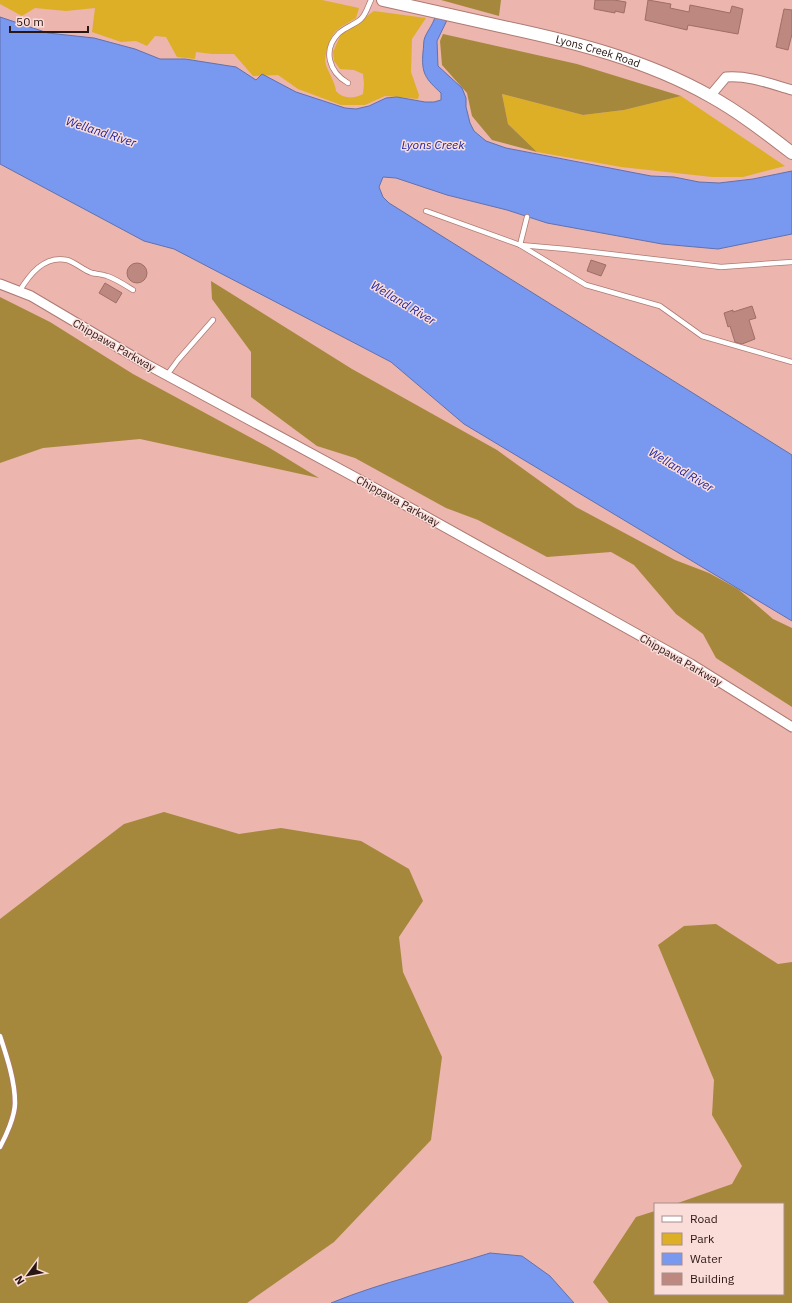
<svg xmlns="http://www.w3.org/2000/svg" width="792" height="1303" font-family="'IBM Plex Sans',sans-serif">
	<rect width="100%" height="100%" fill="#ecb5ad"/>
	<g fill="#ddaf27">
		<path d="M0,0H322L359,8L356,18C350,22 343,25 337,30C330,36 323,56 326,65C329,74 335,82 336,91C343,99 354,99 363,94L364,84L363,74L354,70L340,69L334,61L333,52L341,34L374,11L426,18L412,39L411,72L419,95L418,99L385,96L365,105H341L298,89L278,75L253,76L234,54H212L196,52L195,59L177,57L166,37L155,36L147,46L136,41L121,42L92,32L95,8L66,11L35,8L22,16L0,4Z"/>
		<path d="M502,94L583,115L624,110L681,96L785,166L743,177H712L621,167L537,152L508,124Z"/>
	</g>
	<g fill="#a5883c">
		<path d="M441,0H501L499,16Z"/>
		<path d="M443,34L577,64L681,96L624,110L583,115L502,94L508,124L537,152L492,140L472,116L467,93L442,65L440,41Z"/>
		<path d="M211,281L352,369L497,450L576,507L675,560L709,573L738,589L773,619L792,628V707L716,658L703,634L676,614L634,565L611,552L547,557L478,520L446,508L355,458L317,446L251,397V352L212,299Z"/>
		<path d="M0,297L50,322L133,374L268,447L319,478L140,439L43,448L0,463Z"/>
		<path d="M164,812L239,834L281,828L361,841L409,869L423,901L399,937L403,972L442,1057L431,1140L334,1242L247,1303H0V919L124,824Z"/>
		<path d="M716,924L778,964L792,962V1303H609L593,1282L636,1217L655,1211V1294H783V1204H675L732,1184L742,1166L712,1115L714,1080L658,945L684,926Z"/>
	</g>
	<g fill="#7998f0" stroke="#6171ae">
		<path d="M436,14L448,18L437,41L438,66L462,88L466,98V107L470,123L474,131L486,141L506,148L651,176L674,177L699,182L719,183L753,179L792,171V234L718,249L662,244L547,223L507,210L447,195L396,178L383,177L379,187L383,197L389,203L792,455V621L464,424L391,362L174,249L144,241L0,164V17L48,33L94,38L135,49L160,59H185L236,67L256,80L262,74L296,92L345,108L356,109L369,106L386,98L397,97L425,102H434L441,100V93C426,79 421,74 423,52C424,47 423,41 425,37C429,28 433,25 436,14Z"/>
		<path d="M490,1253L522,1256L550,1276L574,1303H331C382,1282 437,1270 490,1253Z"/>
	</g>
	<g fill="#bc8880" stroke="#a06e66">
		<path d="M595,0H614L626,2L624,13L615,11V13L594,9Z"/>
		<path d="M648,0L671,4L670,8L689,12L690,5L730,13L732,6L743,9L738,34L688,25L687,30L645,20Z"/>
		<path d="M784,9L792,10V34L788,50L776,47Z"/>
		<path d="M591,260L606,265L601,276L587,271Z"/>
		<circle cx="137" cy="273" r="10"/>
		<path d="M105,283L122,293L116,303L99,293Z"/>
		<path d="M752,306L756,318L749,320L755,339L742,344L735,342L730,326L728,327L724,313L733,310V312Z"/>
	</g>
	<g fill="none" stroke-linecap="round" stroke-linejoin="round">
		<defs>
			<g id="lane">
				<path d="M348,83C329,72 322,50 339,33C346,27 354,25 361,19C366,14 368,6 371,0"/>
				<path d="M426,211L520,245L566,249L721,267L792,262"/>
				<path d="M527,217L520,245L586,285L660,306L702,336L792,362"/>
				<path d="M19,292C29,275 44,255 67,260C75,262 83,270 92,273C96,274 102,274 107,276C116,279 125,285 133,290"/>
				<path d="M167,375L178,360L213,320"/>
				<path d="M0,1036C7,1057 15,1081 15,1103C15,1116 6,1136 0,1147"/>
			</g>
			<g id="street">
				<path d="M710,96L726,77C748,75 771,84 792,90"/>
				<path d="M0,284L31,296L146,364L362,481L691,664L792,727"/>
			</g>
			<g id="secondary">
				<path id="s1" d="M383,0C424,9 464,18 504,27C575,42 646,60 710,96C739,112 766,133 792,153"/>
			</g>
		</defs>
		<use href="#lane" stroke="#ad7a73" stroke-width="6"/>
		<use href="#street" stroke="#ad7a73" stroke-width="11"/>
		<use href="#secondary" stroke="#ad7a73" stroke-width="14"/>
		<use href="#lane" stroke="#fff" stroke-width="4.5"/>
		<use href="#street" stroke="#fff" stroke-width="9"/>
		<use href="#secondary" stroke="#fff" stroke-width="12"/>
	</g>
	<g text-anchor="middle" stroke-width="3" stroke-linejoin="round" paint-order="stroke">
		<g font-size="11" fill="#2a1613" stroke="#faddd9">
			<text dy="4" stroke="none"><textPath href="#s1" startOffset="221">Lyons Creek Road</textPath></text>
			<text transform="translate(114 345) rotate(30)" y="4">Chippawa Parkway</text>
			<text transform="translate(398 501) rotate(29)" y="4">Chippawa Parkway</text>
			<text transform="translate(681 660) rotate(30)" y="4">Chippawa Parkway</text>
		</g>
		<g font-size="12" font-style="italic" fill="#171fa0" stroke="#faddd9">
			<text transform="translate(101 132) rotate(18)" y="4">Welland River</text>
			<text x="433" y="149">Lyons Creek</text>
			<text transform="translate(403 303) rotate(31)" y="4">Welland River</text>
			<text transform="translate(681 470) rotate(31)" y="4">Welland River</text>
		</g>
	</g>
	<rect x="654" y="1203" width="130" height="92" fill="#faddd9" stroke="#a78d8a"/>
	<rect x="662" y="1216" width="20" height="6" fill="#ffffff" stroke="#a78d8a"/>
	<text x="690" y="1223" font-size="12" fill="#2a1613">Road</text>
	<rect x="662" y="1233" width="20" height="12" fill="#ddaf27" stroke="#a78d8a"/>
	<text x="690" y="1243" font-size="12" fill="#2a1613">Park</text>
	<rect x="662" y="1253" width="20" height="12" fill="#7998f0" stroke="#a78d8a"/>
	<text x="690" y="1263" font-size="12" fill="#2a1613">Water</text>
	<rect x="662" y="1273" width="20" height="12" fill="#bc8880" stroke="#a78d8a"/>
	<text x="690" y="1283" font-size="12" fill="#2a1613">Building</text>
	<g transform="translate(28 1275) rotate(238)" stroke="#faddd9" stroke-width="3" paint-order="stroke">
	<path d="M0-3L7 15L0 10L-7 15Z" fill="#2a1613"/>
	<text y="-6" font-size="11" font-weight="bold" text-anchor="middle" fill="#2a1613">N</text>
	</g>
	<path d="M10 26v6h78v-6" fill="none" stroke="#2a1613" stroke-width="2"/>
	<text x="16" y="26" font-size="12" fill="#2a1613" stroke="#faddd9" stroke-width="3" paint-order="stroke">50 m</text>
</svg>
